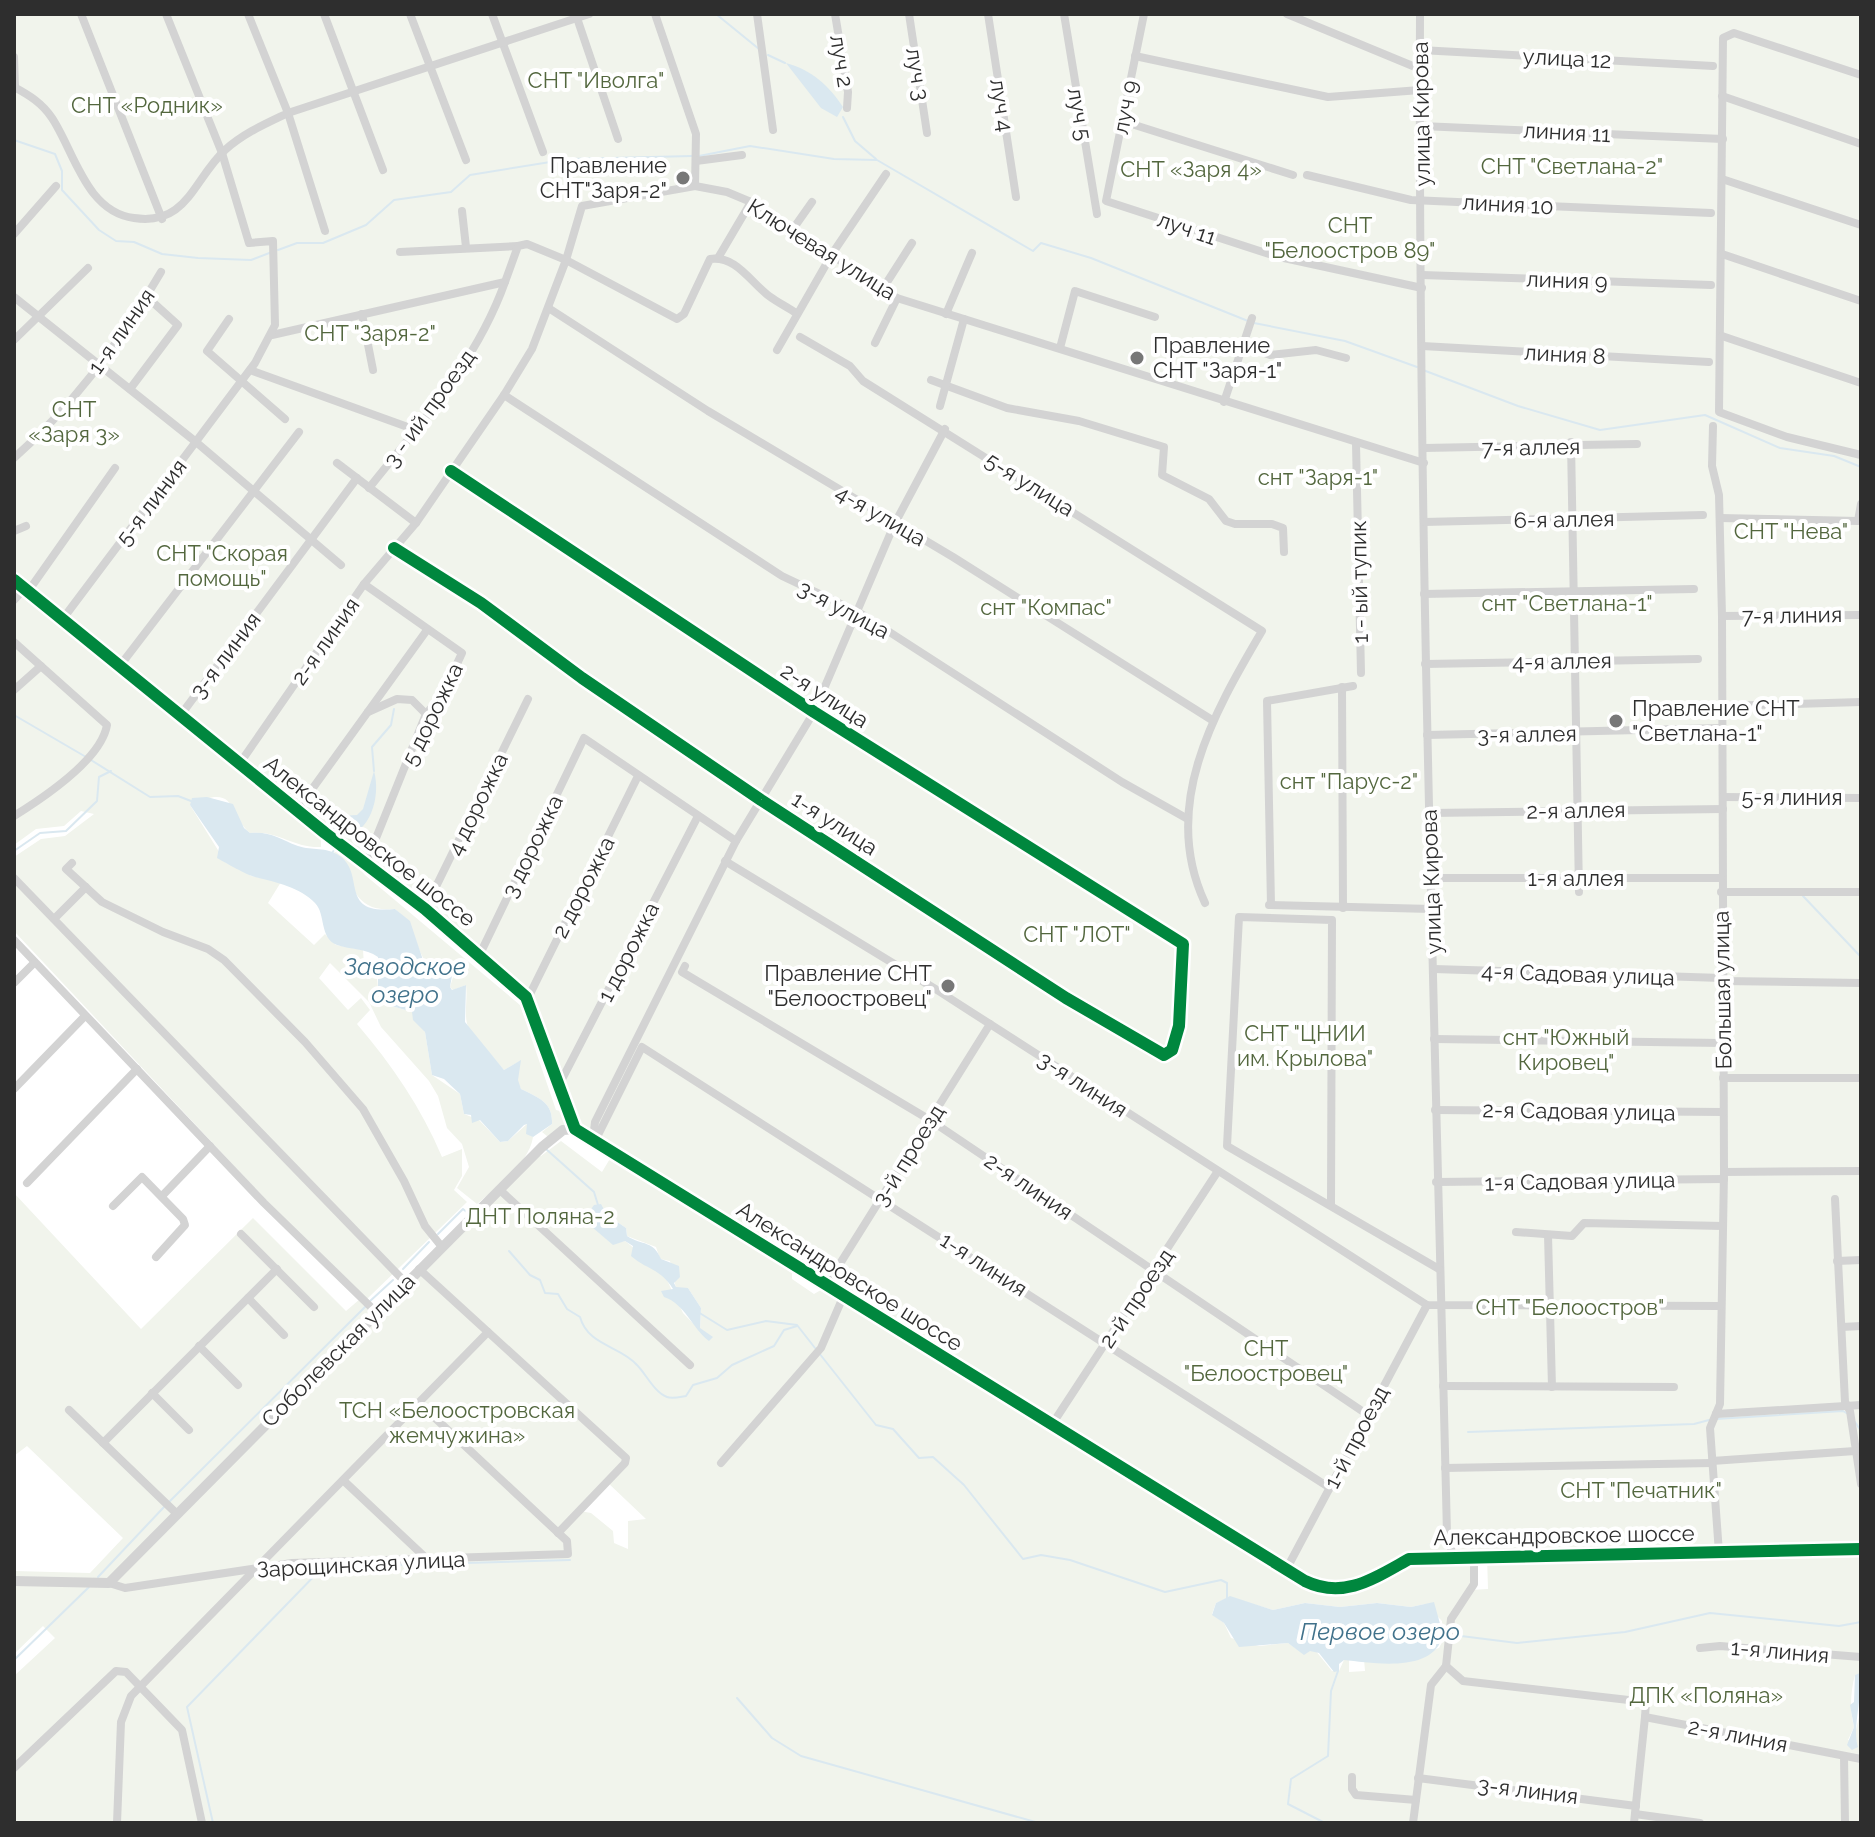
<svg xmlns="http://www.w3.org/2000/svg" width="1875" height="1837" font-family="Raleway,sans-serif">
	<rect width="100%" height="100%" fill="#fff"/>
	<path fill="#f1f4ec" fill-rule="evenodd" d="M14,14H1861V1674L1855,1675C1850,1693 1850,1711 1854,1727L1848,1740L1857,1742L1854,1738L1861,1709V1823H14V1676L55,1638L43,1626L14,1654V1571L90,1573L123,1538L27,1446L14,1456V1193L141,1329L253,1218L346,1311L360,1299L375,1313L536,1154L541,1156L561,1141L602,1172L614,1152L576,1128L547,1136L542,1132L552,1124C553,1102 539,1098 521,1089L517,1080L520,1061L504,1070L469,1029C463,1017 468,1000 466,985L453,990L450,987L453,977L448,967H430C412,947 420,929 395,909C356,913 352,887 340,856L332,853L343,850L365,875L520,1005L556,1110L568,1113L527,997L321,831V847C293,848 278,830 250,833C227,814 239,782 190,805L226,863L243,868L251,876L281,882L268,903L314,945L325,934L336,945L363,950L364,965L377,976L378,990L385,1004L412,1012L425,1032L432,1075L460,1094L464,1114L479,1120L500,1142L508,1141L527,1124V1133L533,1137C529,1164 496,1187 477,1204L457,1188L469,1167L462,1144L447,1128L438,1096L429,1081L381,1027L369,1002L330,963L319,978L348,1010L361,998L370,1010L357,1024C392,1065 421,1107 442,1157L462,1149V1176L454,1190L467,1202L367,1299L268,1202L14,931V857L41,839L65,836L94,814L81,811L64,826L36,829L14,845ZM601,1204L607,1215L626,1228L627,1236L656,1247L660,1259L670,1261L676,1288H688L701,1308L700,1329L710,1341L683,1313L663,1272C644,1266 640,1251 625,1241L620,1242ZM792,1264L826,1287L814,1294L792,1279ZM607,1482L646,1519L628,1521V1549L614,1543L613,1531L591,1513L580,1511ZM1487,1556L1488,1589L1471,1590L1474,1557ZM1230,1597L1273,1610L1305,1603L1340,1607L1377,1603L1411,1607L1425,1604L1442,1621V1631H1448L1439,1648L1393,1663L1364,1659L1365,1671L1349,1672V1660H1344L1339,1671H1332L1315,1650H1298L1288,1643L1259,1646L1231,1638L1224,1623L1212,1614L1216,1603Z"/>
	<g fill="#dae8f0">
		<path d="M786,63C812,70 828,85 843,107L837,117L821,108Z"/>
		<path d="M374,771C381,796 371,834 341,838L335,833L332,823L340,816L357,815L363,809Z"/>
		<path d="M207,797L233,804L244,828L250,833C271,831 279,839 298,846C313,851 325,846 340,856C366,875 338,915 395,909L410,921L423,960L430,967L453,970L450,987L452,990L466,985L465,1022L504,1070L521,1060L518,1080L521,1089C539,1098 553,1102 552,1124L533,1137L526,1134L527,1124L524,1125L508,1141L500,1142L480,1120L472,1123L471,1115L464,1114L460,1094L444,1079L432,1075L425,1032L413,1020L412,1012L385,1004L378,990V957C365,948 351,950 337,945C319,938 326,914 315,903C301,888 276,882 255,877C247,875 226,863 217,858L219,847L190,805L192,798Z"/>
		<path d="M601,1204L607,1215L626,1228L627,1236C643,1246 653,1240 661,1259L679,1266L680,1277L674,1283L676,1287L688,1288L701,1308L700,1328L713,1337L709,1341C692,1328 685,1304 664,1297L661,1291L673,1289C660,1268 647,1270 631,1256L633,1246L625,1241L613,1245L592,1227L587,1215L594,1205Z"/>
		<path d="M1230,1596L1273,1610L1305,1603L1340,1607L1377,1603L1411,1607L1434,1602L1442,1631H1448L1447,1638H1442C1431,1673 1373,1663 1344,1660L1339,1664V1671L1334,1672L1319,1653L1310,1651L1304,1655L1288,1643L1239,1647L1224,1623L1212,1615L1216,1603Z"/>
		<path d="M1860,1673C1863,1696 1852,1727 1858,1747L1852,1750L1847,1745L1854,1727L1850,1705L1854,1702L1855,1675Z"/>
	</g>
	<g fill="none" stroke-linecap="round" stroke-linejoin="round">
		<g stroke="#dae8f0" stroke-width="2">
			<path d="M716,14L759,49"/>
			<path d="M768,55L785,63"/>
			<path d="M843,117L855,141L876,159"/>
			<path d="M14,140L55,154L62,171V190L99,230L116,241L134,242L162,254L198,258L251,260L272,252"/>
			<path d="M699,156L750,146L834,159L877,160L1033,251L1041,243L1091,258L1248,321"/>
			<path d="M278,250L297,243H323L366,225L394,200L451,192L470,175L569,159L692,156"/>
			<path d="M1254,323L1345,341L1417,367"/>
			<path d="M1423,370L1518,406L1600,430L1705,415L1780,448L1834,456L1861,467"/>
			<path d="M14,715L86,757"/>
			<path d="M91,760L150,797L178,796L191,801"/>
			<path d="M374,771L372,747L391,725L394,709"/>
			<path d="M14,851L40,833L66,831L97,801L99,777L111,771"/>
			<path d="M332,853L337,846"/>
			<path d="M1803,896L1861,957"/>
			<path d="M546,1149L594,1192L598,1205"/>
			<path d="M438,1234L463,1209L468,1213"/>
			<path d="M509,1251L530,1275L540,1280L545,1293L558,1294L567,1309L580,1317C588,1346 621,1346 637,1365C646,1374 654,1392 667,1397C672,1399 680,1397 686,1396L693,1385L717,1378L732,1365L774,1346L784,1330L797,1326"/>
			<path d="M403,1269L429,1242"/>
			<path d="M369,1302L393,1280"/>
			<path d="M698,1312L727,1330L766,1321L797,1325L815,1348"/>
			<path d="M819,1353L876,1425L893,1429L919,1458L933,1457L964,1485L1023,1559L1041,1555L1070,1560L1165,1592L1221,1580L1227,1583V1599"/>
			<path d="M1716,1419L1843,1411L1848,1414"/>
			<path d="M1855,1422L1861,1431"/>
			<path d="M1468,1432L1694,1424L1709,1420"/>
			<path d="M170,1501L367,1305"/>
			<path d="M98,1577L164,1507"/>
			<path d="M1453,1635L1517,1643L1625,1632L1710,1613L1839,1626L1861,1622"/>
			<path d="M14,1660L89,1587"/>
			<path d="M737,1698L772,1738L801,1756L1039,1823"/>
			<path d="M213,1823L187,1707L323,1567L570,1560"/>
			<path d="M1325,1823L1288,1804L1291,1779L1328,1756L1331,1691L1338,1671"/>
		</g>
		<g stroke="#d3d3d3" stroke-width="8">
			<path d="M81,14L162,219"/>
			<path d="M248,14L288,113L325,231"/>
			<path d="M324,14L383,170"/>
			<path d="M410,14L466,160"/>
			<path d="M492,14L543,152"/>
			<path d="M655,14L696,134L695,186"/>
			<path d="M757,14L773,130"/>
			<path d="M835,14L848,92L847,108"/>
			<path d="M909,14L927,133"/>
			<path d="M988,14L1016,197"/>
			<path d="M1064,14L1097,214"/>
			<path d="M1144,14L1106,201L1269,254"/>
			<path d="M1287,14L1420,69"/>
			<path d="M1420,14C1418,521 1435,1028 1447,1534L1453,1556"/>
			<path d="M577,18L618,139"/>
			<path d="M1420,50L1713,66"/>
			<path d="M1135,56L1328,97L1420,90"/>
			<path d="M14,57L15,88"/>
			<path d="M1861,75L1734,33L1723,38L1719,412L1787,437L1861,455"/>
			<path d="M14,87C29,95 42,103 52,118C74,151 86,212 134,218C187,226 193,180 225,150C244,133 265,124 288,113L589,14"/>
			<path d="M1722,96L1861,144"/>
			<path d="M1122,121L1293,175"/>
			<path d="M1421,126L1723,139"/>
			<path d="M696,161L742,155"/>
			<path d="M1307,175L1411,200L1711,213"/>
			<path d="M1722,179L1861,225"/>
			<path d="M462,211L466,247"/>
			<path d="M793,229L812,202"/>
			<path d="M14,234L56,186"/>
			<path d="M400,252L518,246"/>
			<path d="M1722,254L1861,301"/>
			<path d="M718,258L751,202"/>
			<path d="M1284,258L1422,288"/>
			<path d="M1422,275L1711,285"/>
			<path d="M882,290L912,243"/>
			<path d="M14,297L196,442L341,565"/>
			<path d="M550,309L708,411L953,557L1212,720"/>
			<path d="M362,314L373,370"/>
			<path d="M946,314L972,253"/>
			<path d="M229,319L207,351L285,419"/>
			<path d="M272,335L505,282L518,246L527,244L566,260L582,206L695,186L727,192L751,202L897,298L1424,463"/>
			<path d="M1722,336L1861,383"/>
			<path d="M800,337L850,366L863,381L1262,631C1213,714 1160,807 1205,903"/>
			<path d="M14,340L88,268"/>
			<path d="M875,343L897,298"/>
			<path d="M1242,345L1270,355L1316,350L1346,358"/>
			<path d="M1422,346L1709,362"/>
			<path d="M1060,348L1075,291L1155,317"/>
			<path d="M777,350L832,254L886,174"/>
			<path d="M250,370L416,430"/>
			<path d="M931,380L1007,408L1079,421L1164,447L1162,475L1209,499L1226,521L1235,524H1272L1283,528L1284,552"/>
			<path d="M130,389L178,325L147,297"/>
			<path d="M504,395L782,576L860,613L1122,782L1186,818"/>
			<path d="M1224,402L1252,318"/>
			<path d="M940,406L964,319"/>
			<path d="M1713,426L1712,466L1719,495L1722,616L1724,1172L1720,1404L1710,1428L1719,1553"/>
			<path d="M1571,442L1579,892"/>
			<path d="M1356,444L1361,673"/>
			<path d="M1424,448L1637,444"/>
			<path d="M14,458C73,406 122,339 161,272"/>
			<path d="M337,463L416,523"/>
			<path d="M369,488C420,424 477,361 505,282"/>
			<path d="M1720,518L1858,521L1861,504"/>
			<path d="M1424,522L1703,515"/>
			<path d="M14,531L26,526"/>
			<path d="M394,548L481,603L582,678L761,800L1066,998L1164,1055L1172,1050L1179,1026L1183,944L814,712L451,471"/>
			<path d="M364,584L462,653L443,694L426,714L366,863"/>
			<path d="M27,593L115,468"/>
			<path d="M1424,594L1694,589"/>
			<path d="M14,600L24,589"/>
			<path d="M1722,616L1861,615"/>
			<path d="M62,620L255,363L275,325L273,241L249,243L222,153L166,14"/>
			<path d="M14,642L107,725C101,760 43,798 14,816"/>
			<path d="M1425,664L1698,659"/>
			<path d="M119,667L299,432"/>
			<path d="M1342,687L1343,908"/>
			<path d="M14,690L41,666"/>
			<path d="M1723,706L1861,702"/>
			<path d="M368,712L397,699L412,700L426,714"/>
			<path d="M180,716L357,478"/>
			<path d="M1427,735L1723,728"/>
			<path d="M240,763L364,584L416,523L504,395L532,349L566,260L677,319L684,314L710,259C736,255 751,283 769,296C777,302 787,307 796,313"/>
			<path d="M1723,797L1861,798"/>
			<path d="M297,810L427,630"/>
			<path d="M1430,813L1723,809"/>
			<path d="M725,861L937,990L1427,1305L1720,1306"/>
			<path d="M72,863L66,869L102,902L163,932L208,949L224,960L305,1042L363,1109L404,1181L425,1226L442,1247"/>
			<path d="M14,878L406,1283"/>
			<path d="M1431,878H1721"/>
			<path d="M1721,892H1861"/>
			<path d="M1269,905L1432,909"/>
			<path d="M1271,905L1267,701L1353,686"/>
			<path d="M425,909L528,699"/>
			<path d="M54,919L86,887"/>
			<path d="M14,940L264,1203L376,1312"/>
			<path d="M480,954L584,738L736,841"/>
			<path d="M685,966L682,972L930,1120L1368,1415"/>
			<path d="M1434,969L1722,978"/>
			<path d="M1722,981L1861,983"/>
			<path d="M14,983L34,963"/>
			<path d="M528,998L638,776"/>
			<path d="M1434,1039L1722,1043"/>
			<path d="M1723,1078H1861"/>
			<path d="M558,1087L698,816"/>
			<path d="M14,1089L85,1016"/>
			<path d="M1435,1110L1723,1112"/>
			<path d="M593,1140L595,1122L736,841L814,712L894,525L945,429"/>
			<path d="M595,1141L642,1047L1330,1488"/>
			<path d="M1724,1172L1861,1171"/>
			<path d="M1436,1182L1724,1179"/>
			<path d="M27,1183L137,1069"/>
			<path d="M500,1190L690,1365"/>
			<path d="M162,1196L210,1146"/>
			<path d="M1835,1199L1845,1402L1850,1411L1861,1484"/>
			<path d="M1331,1205L1332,920L1239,917L1227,1146L1439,1269"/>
			<path d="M113,1206L142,1177L183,1219L185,1225L156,1257"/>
			<path d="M1516,1232L1572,1236L1584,1223L1723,1226"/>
			<path d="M241,1234L314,1307"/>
			<path d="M1548,1235L1552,1387"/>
			<path d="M1837,1261L1861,1260"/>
			<path d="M419,1269L626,1458L625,1463L558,1533"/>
			<path d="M826,1286L990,1024"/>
			<path d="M248,1298L284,1335"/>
			<path d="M1842,1327L1861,1326"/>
			<path d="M199,1346L238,1385"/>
			<path d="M1443,1386L1674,1387"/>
			<path d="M152,1393L189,1430"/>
			<path d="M69,1410L176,1513"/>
			<path d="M1716,1414L1861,1405"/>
			<path d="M1053,1423L1218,1171"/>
			<path d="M103,1443L277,1269"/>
			<path d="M1712,1461L1855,1451"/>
			<path d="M721,1463L821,1348L843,1297"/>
			<path d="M1445,1468L1712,1463"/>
			<path d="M344,1481L428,1560"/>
			<path d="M1286,1570L1427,1305"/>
			<path d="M109,1583L125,1588L292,1563L568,1554L567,1541L420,1404"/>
			<path d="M1700,1648L1720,1646L1861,1657"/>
			<path d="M1446,1666L1463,1681L1646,1702L1645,1717L1861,1759"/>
			<path d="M1844,1756L1845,1823"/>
			<path d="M14,1768L116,1671L126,1672L182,1730L202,1823"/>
			<path d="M1352,1777V1789L1356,1795L1416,1800"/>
			<path d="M1418,1778L1636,1806"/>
			<path d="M1635,1814L1700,1823"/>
			<path d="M117,1823L121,1722L131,1696L488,1332"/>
			<path d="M1413,1823L1431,1685L1446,1666L1451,1619L1474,1584V1556"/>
			<path d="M1634,1823L1645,1717"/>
		</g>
		<g stroke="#d3d3d3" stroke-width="10">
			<path d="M14,580L325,833L425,909L526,997L575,1129L1305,1581C1344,1600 1375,1578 1409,1559L1861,1549"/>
			<path d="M14,1581L109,1583L542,1147L563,1130L575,1129"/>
		</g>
		<defs>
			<g id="cycleway">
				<path d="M394,548L481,603L582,678L761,800L1066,998L1164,1055L1172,1050L1179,1026L1183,944L814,712L451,471"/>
				<path d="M14,580L325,833L425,909L526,997L575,1129L1305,1581C1344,1600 1375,1578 1409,1559L1861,1549"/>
			</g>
		</defs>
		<use href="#cycleway" stroke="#fff" stroke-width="17"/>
		<use href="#cycleway" stroke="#00873e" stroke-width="12"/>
	</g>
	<g fill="#777" stroke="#fff" stroke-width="3">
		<circle cx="683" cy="178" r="8"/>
		<circle cx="1137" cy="358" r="8"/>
		<circle cx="1616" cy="721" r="8"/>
		<circle cx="948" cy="986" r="8"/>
	</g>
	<g text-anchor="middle" stroke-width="8" stroke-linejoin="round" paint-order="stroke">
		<g font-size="22" fill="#2e2e2e" stroke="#fff">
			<text transform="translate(1567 58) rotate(3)" y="8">улица 12</text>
			<text transform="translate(842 61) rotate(81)" y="8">луч 2</text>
			<text transform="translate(918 74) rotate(81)" y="8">луч 3</text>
			<text transform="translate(1002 105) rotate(81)" y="8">луч 4</text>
			<text transform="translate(1125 107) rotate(-79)" y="8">луч 9</text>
			<text transform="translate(1080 114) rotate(80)" y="8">луч 5</text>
			<text transform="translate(1421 114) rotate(-91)" y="8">улица Кирова</text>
			<text transform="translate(1567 132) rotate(3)" y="8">линия 11</text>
			<text transform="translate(1508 204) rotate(3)" y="8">линия 10</text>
			<text transform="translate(1187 228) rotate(19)" y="8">луч 11</text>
			<text transform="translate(822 249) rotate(32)" y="8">Ключевая улица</text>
			<text transform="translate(1567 280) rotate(2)" y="8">линия 9</text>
			<text transform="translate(121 331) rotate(-55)" y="8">1-я линия</text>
			<text transform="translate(1565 354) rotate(3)" y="8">линия 8</text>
			<text transform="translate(429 408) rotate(-54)" y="8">3 - ий проезд</text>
			<text transform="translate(1531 447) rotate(-1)" y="8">7-я аллея</text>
			<text transform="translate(1030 484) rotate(32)" y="8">5-я улица</text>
			<text transform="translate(151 502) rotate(-53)" y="8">5-я линия</text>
			<text transform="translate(881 515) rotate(30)" y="8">4-я улица</text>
			<text transform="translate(1564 519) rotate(-1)" y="8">6-я аллея</text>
			<text transform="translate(1359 582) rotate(-91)" y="8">1 - ый тупик</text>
			<text transform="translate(844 609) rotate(28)" y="8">3-я улица</text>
			<text transform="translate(1792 615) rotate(-1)" y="8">7-я линия</text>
			<text transform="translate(325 641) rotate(-55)" y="8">2-я линия</text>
			<text transform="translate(225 655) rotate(-53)" y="8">3-я линия</text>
			<text transform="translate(1562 661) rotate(-1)" y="8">4-я аллея</text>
			<text transform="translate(825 695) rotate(33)" y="8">2-я улица</text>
			<text transform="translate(432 714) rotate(-64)" y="8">5 дорожка</text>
			<text transform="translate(1527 734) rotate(-1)" y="8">3-я аллея</text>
			<text x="1792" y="805">5-я линия</text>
			<text transform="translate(477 804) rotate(-64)" y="8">4 дорожка</text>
			<text transform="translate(1576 810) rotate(-1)" y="8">2-я аллея</text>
			<text transform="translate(835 823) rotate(33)" y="8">1-я улица</text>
			<text transform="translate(370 841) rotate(38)" y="8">Александровское шоссе</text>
			<text transform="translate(532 846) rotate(-64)" y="8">3 дорожка</text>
			<text x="1576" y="886">1-я аллея</text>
			<text transform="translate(1431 882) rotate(-92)" y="8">улица Кирова</text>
			<text transform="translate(583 887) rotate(-63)" y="8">2 дорожка</text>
			<text transform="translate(628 952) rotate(-63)" y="8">1 дорожка</text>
			<text transform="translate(1578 974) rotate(2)" y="8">4-я Садовая улица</text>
			<text transform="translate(1722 990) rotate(-91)" y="8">Большая улица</text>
			<text transform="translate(1083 1084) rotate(33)" y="8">3-я линия</text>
			<text transform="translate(1579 1111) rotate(1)" y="8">2-я Садовая улица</text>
			<text transform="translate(908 1155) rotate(-58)" y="8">3-й проезд</text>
			<text transform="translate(1580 1181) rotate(-1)" y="8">1-я Садовая улица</text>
			<text transform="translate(1029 1186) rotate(34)" y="8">2-я линия</text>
			<text transform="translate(984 1264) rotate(33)" y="8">1-я линия</text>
			<text transform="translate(850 1276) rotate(32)" y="8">Александровское шоссе</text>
			<text transform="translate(1136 1298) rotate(-56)" y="8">2-й проезд</text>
			<text transform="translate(338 1350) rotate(-45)" y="8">Соболевская улица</text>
			<text transform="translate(1356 1437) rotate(-62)" y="8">1-й проезд</text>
			<text transform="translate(1564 1535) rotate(-1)" y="8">Александровское шоссе</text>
			<text transform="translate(361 1564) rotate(-3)" y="8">Зарощинская улица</text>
			<text transform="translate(1780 1651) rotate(5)" y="8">1-я линия</text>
			<text transform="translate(1738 1735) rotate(11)" y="8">2-я линия</text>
			<text transform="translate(1528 1790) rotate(7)" y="8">3-я линия</text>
		</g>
		<g font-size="22" fill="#53673e" stroke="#fff">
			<text x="596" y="88">СНТ "Иволга"</text>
			<text x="147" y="113">СНТ «Родник»</text>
			<text x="1572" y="174">СНТ "Светлана-2"</text>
			<text x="1191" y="177">СНТ «Заря 4»</text>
			<text x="1350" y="233">СНТ<tspan x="1350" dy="25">"Белоостров 89"</tspan></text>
			<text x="370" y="341">СНТ "Заря-2"</text>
			<text x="74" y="417">СНТ<tspan x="74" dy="25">«Заря 3»</tspan></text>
			<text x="1318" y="485">снт "Заря-1"</text>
			<text x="1791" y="539">СНТ "Нева"</text>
			<text x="222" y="561">СНТ "Скорая<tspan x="222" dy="25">помощь"</tspan></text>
			<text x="1567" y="611">снт "Светлана-1"</text>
			<text x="1046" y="615">снт "Компас"</text>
			<text x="1349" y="789">снт "Парус-2"</text>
			<text x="1077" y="942">СНТ "ЛОТ"</text>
			<text x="1305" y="1041">СНТ "ЦНИИ<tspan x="1305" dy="25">им. Крылова"</tspan></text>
			<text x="1566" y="1045">снт "Южный<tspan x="1566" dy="25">Кировец"</tspan></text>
			<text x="540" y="1224">ДНТ Поляна-2</text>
			<text x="1570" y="1315">СНТ "Белоостров"</text>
			<text x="1266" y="1356">СНТ<tspan x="1266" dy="25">"Белоостровец"</tspan></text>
			<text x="457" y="1418">ТСН «Белоостровская<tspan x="457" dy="25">жемчужина»</tspan></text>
			<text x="1641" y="1498">СНТ "Печатник"</text>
			<text x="1706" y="1703">ДПК «Поляна»</text>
		</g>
		<g font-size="22" fill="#2e2e2e" stroke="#fff" text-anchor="end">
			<text x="667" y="173">Правление<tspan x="667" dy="25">СНТ"Заря-2"</tspan></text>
			<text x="1153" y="353" text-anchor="start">Правление<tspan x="1153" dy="25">СНТ "Заря-1"</tspan></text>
			<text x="1632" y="716" text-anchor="start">Правление СНТ<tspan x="1632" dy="25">"Светлана-1"</tspan></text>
			<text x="932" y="981">Правление СНТ<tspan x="932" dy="25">"Белоостровец"</tspan></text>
		</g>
		<g font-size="24" font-style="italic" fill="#41728b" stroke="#fff">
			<text x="405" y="975">Заводское<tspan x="405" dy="28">озеро</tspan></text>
			<text x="1380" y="1640">Первое озеро</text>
		</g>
	</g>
	<rect width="1875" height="1837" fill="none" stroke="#2e2e2e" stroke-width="32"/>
</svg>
